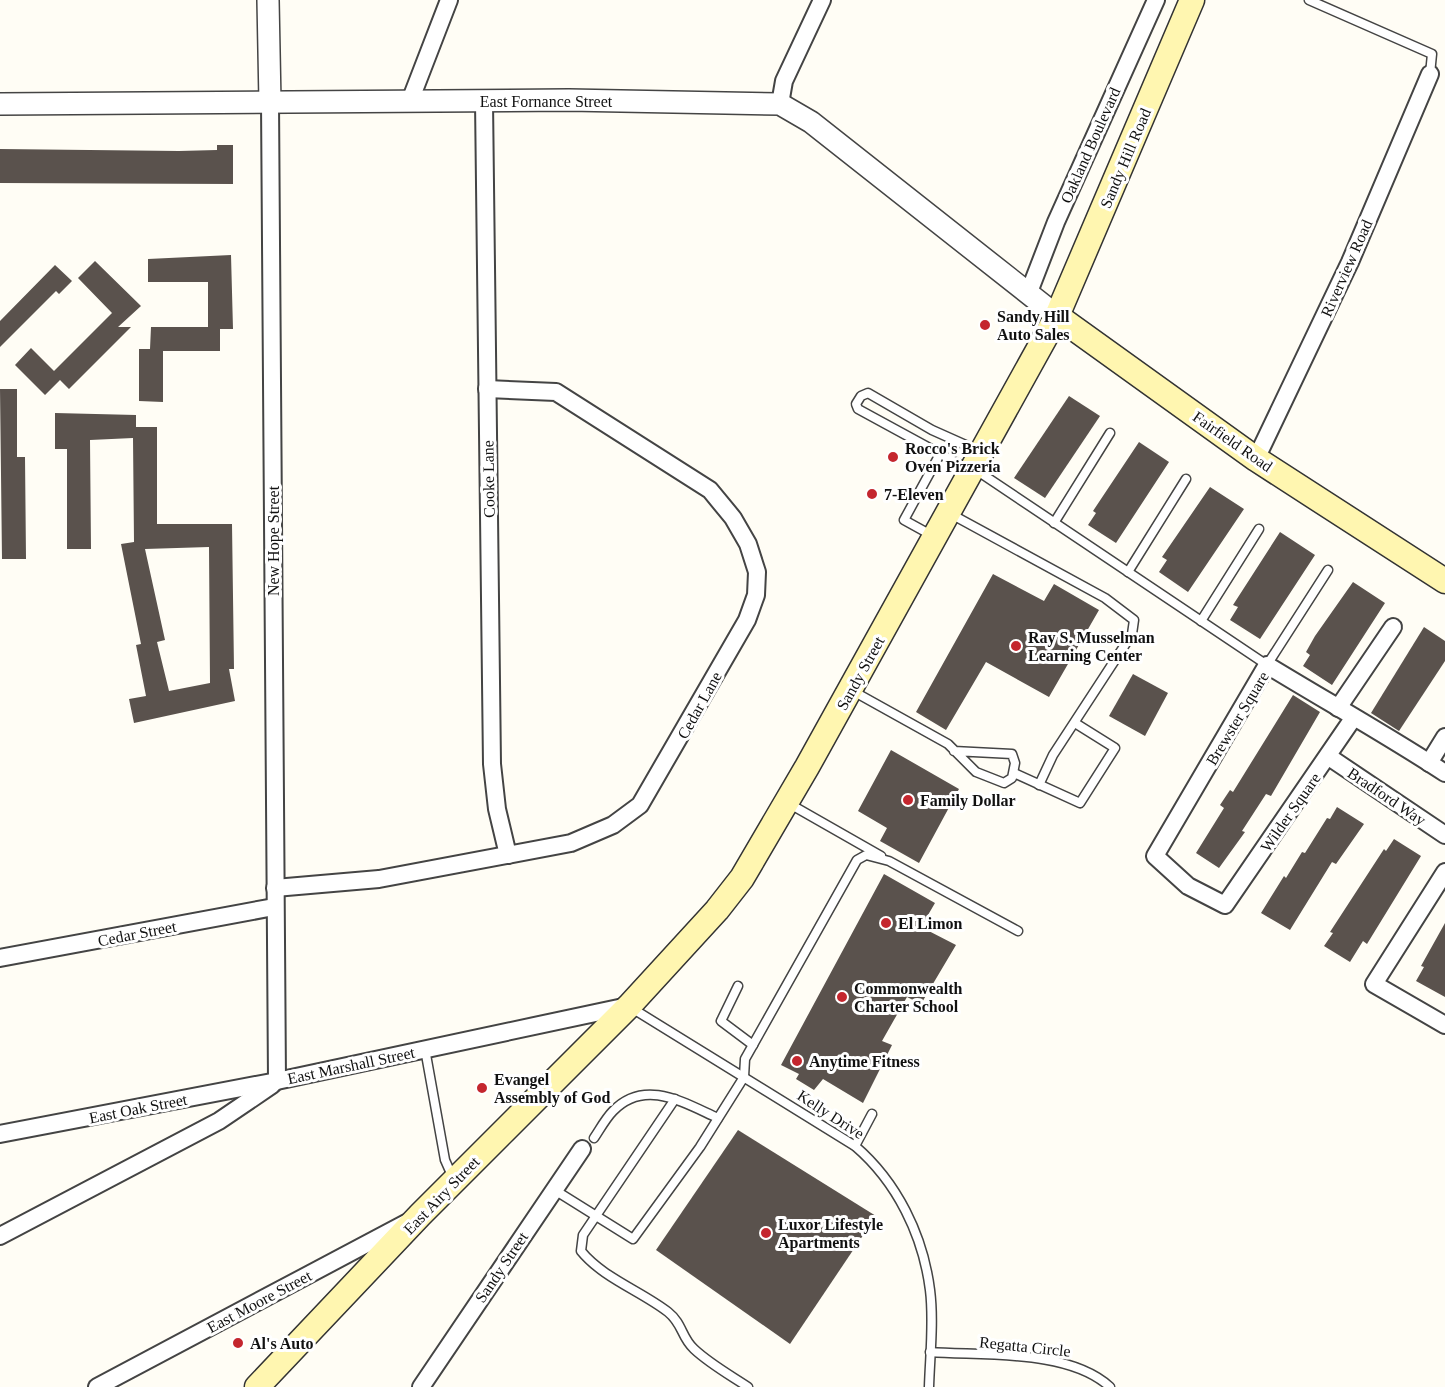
<svg xmlns="http://www.w3.org/2000/svg" width="1445" height="1387" font-family="'Times New Roman',serif">
	<rect width="100%" height="100%" fill="#fffdf5"/>
	<g fill="#5a524d" fill-rule="evenodd">
		<path d="M217,145H233V184L0,183V149L179,151L217,150Z"/>
		<path d="M231,255L233,329H220V351H163V402L139,401V349H150L151,327H208V282H148V259Z"/>
		<path d="M95,261L141,306L118,327H131L69,389L60,380L45,395L15,365L31,348L54,371L112,313L78,278Z"/>
		<path d="M55,265L72,281L59,294L56,291L0,347V321Z"/>
		<path d="M0,389H17V457H25L26,559H2Z"/>
		<path d="M1069,396L1100,416L1045,498L1014,478Z"/>
		<path d="M55,413L136,415V427H157V524H232L234,669H229L235,701L134,723L129,699L146,696L136,645L141,644L121,544L134,542L133,438L90,440L91,549H67V449H55ZM209,547L210,683L169,691L157,642L165,640L145,549Z"/>
		<path d="M1139,442L1169,462L1116,543L1088,525L1096,513L1093,511Z"/>
		<path d="M1210,487L1244,509L1188,592L1159,572L1167,560L1162,557Z"/>
		<path d="M1280,532L1315,555L1260,639L1230,620L1238,607L1233,605Z"/>
		<path d="M993,574L1044,601L1054,584L1099,610L1049,697L986,662L946,730L916,712Z"/>
		<path d="M1353,582L1385,603L1332,685L1303,666L1310,655L1306,652L1315,636Z"/>
		<path d="M1424,627L1445,641V661L1399,731L1371,713Z"/>
		<path d="M1133,674L1168,693L1145,736L1109,716Z"/>
		<path d="M1293,695L1320,712L1271,796L1266,794L1242,831L1245,832L1219,868L1196,853L1224,808L1220,805L1230,790L1233,792Z"/>
		<path d="M891,750L959,789L919,863L880,841L887,828L858,811Z"/>
		<path d="M1337,807L1364,824L1336,864L1332,862L1290,930L1261,913L1284,876L1286,878L1302,852L1305,853L1327,818L1330,819Z"/>
		<path d="M1394,839L1421,856L1367,944L1363,941L1350,962L1324,946L1333,933L1330,932L1384,849L1386,851Z"/>
		<path d="M884,874L935,903L921,927L956,945L921,1004L907,997L882,1041L892,1045L863,1103L823,1079L814,1090L796,1079L799,1074L781,1065Z"/>
		<path d="M1445,923V997L1416,981L1424,967L1421,966Z"/>
		<path d="M738,1130L876,1216L790,1344L656,1250Z"/>
	</g>
	<g fill="none" stroke-linecap="round" stroke-linejoin="round">
		<defs>
			<g id="service">
				<path d="M1309,0L1432,54L1430,74"/>
				<path d="M973,468L1267,665L1328,570"/>
				<path d="M970,470L858,409L856,404L861,396L868,393L932,430L979,451"/>
				<path d="M949,513L1105,598L1134,620L1132,634L1053,755L1039,785"/>
				<path d="M1054,523L1110,433"/>
				<path d="M933,536L904,520L940,454"/>
				<path d="M1128,572L1186,479"/>
				<path d="M1201,621L1259,529"/>
				<path d="M851,690L948,744L976,772L1004,783L1012,778L1015,763L1012,754L954,751"/>
				<path d="M1014,773L1080,803L1115,748L1075,723"/>
				<path d="M788,803L881,856"/>
				<path d="M738,986L721,1021L753,1045"/>
				<path d="M630,1007L855,1146C897,1182 923,1235 930,1290C934,1321 930,1355 929,1387"/>
				<path d="M425,1049L445,1160L453,1178"/>
				<path d="M675,1099L583,1235L581,1251C603,1278 641,1291 668,1312C683,1324 681,1337 694,1349C710,1364 730,1375 748,1387"/>
				<path d="M594,1138C600,1129 606,1118 613,1111C645,1078 684,1103 718,1118"/>
				<path d="M855,1146L872,1114"/>
				<path d="M553,1189L633,1239L700,1147L744,1077L745,1059L857,860L866,855L889,861L1018,931"/>
				<path d="M930,1352C984,1356 1069,1349 1110,1387"/>
			</g>
			<g id="minor">
				<path d="M410,101L449,0"/>
				<path d="M484,101L492,764L497,809L508,855"/>
				<path d="M270,102L277,1081"/>
				<path d="M780,104L784,81L822,0"/>
				<path d="M1029,292L1056,222L1156,0"/>
				<path d="M1256,459L1350,262L1430,74"/>
				<path d="M1338,708L1393,627"/>
				<path d="M1354,717L1225,905L1188,886L1155,856L1267,665C1326,701 1387,735 1445,773"/>
				<path d="M1329,757L1445,835"/>
				<path d="M1429,763L1445,737"/>
				<path d="M1445,872L1374,984L1445,1025"/>
				<path d="M275,888L379,879L571,843L613,825L640,805L747,620L756,595L757,572L748,544L733,518L710,490L556,392L487,389"/>
				<path d="M0,958L274,907"/>
				<path d="M0,1134L277,1081L628,1006"/>
				<path d="M0,1236L219,1121L272,1085"/>
				<path d="M97,1387L406,1223"/>
				<path d="M421,1387L582,1149"/>
			</g>
			<g id="tertiary">
				<path d="M268,0L270,102"/>
				<path d="M0,104L569,100L780,104L811,122L1057,316"/>
			</g>
			<g id="secondary">
				<path d="M1057,316L1256,459L1445,581"/>
				<path d="M257,1387L420,1215L629,1006L717,910L742,878L807,767L1057,316L1192,0"/>
			</g>
		</defs>
		<use href="#service" stroke="#444" stroke-width="11"/>
		<use href="#minor" stroke="#444" stroke-width="20"/>
		<use href="#tertiary" stroke="#444" stroke-width="24"/>
		<use href="#secondary" stroke="#333" stroke-width="27"/>
		<use href="#service" stroke="#fff" stroke-width="8"/>
		<use href="#minor" stroke="#fff" stroke-width="16"/>
		<use href="#tertiary" stroke="#fff" stroke-width="21"/>
		<use href="#secondary" stroke="#fff6b0" stroke-width="24"/>
	</g>
	<g fill="#c4262e" stroke="#fff" stroke-width="2">
		<circle cx="985" cy="325" r="6"/>
		<circle cx="893" cy="457" r="6"/>
		<circle cx="872" cy="494" r="6"/>
		<circle cx="1016" cy="646" r="6"/>
		<circle cx="908" cy="800" r="6"/>
		<circle cx="886" cy="923" r="6"/>
		<circle cx="842" cy="997" r="6"/>
		<circle cx="797" cy="1061" r="6"/>
		<circle cx="482" cy="1088" r="6"/>
		<circle cx="766" cy="1233" r="6"/>
		<circle cx="238" cy="1343" r="6"/>
	</g>
	<g text-anchor="middle" stroke-width="6" stroke-linejoin="round" paint-order="stroke">
		<g font-size="16" fill="#111" stroke="#fff">
			<text x="546" y="107">East Fornance Street</text>
			<text transform="translate(1090 145) rotate(-66)" y="6">Oakland Boulevard</text>
			<text transform="translate(1125 158) rotate(-67)" y="6">Sandy Hill Road</text>
			<text transform="translate(1346 268) rotate(-66)" y="6">Riverview Road</text>
			<text transform="translate(1233 441) rotate(35)" y="6">Fairfield Road</text>
			<text transform="translate(488 479) rotate(-91)" y="6">Cooke Lane</text>
			<text transform="translate(273 541) rotate(-90)" y="6">New Hope Street</text>
			<text transform="translate(860 673) rotate(-61)" y="6">Sandy Street</text>
			<text transform="translate(699 705) rotate(-61)" y="6">Cedar Lane</text>
			<text transform="translate(1237 718) rotate(-59)" y="6">Brewster Square</text>
			<text transform="translate(1387 796) rotate(34)" y="6">Bradford Way</text>
			<text transform="translate(1290 812) rotate(-55)" y="6">Wilder Square</text>
			<text transform="translate(137 933) rotate(-11)" y="6">Cedar Street</text>
			<text transform="translate(351 1065) rotate(-12)" y="6">East Marshall Street</text>
			<text transform="translate(138 1108) rotate(-11)" y="6">East Oak Street</text>
			<text transform="translate(831 1114) rotate(33)" y="6">Kelly Drive</text>
			<text transform="translate(441 1195) rotate(-46)" y="6">East Airy Street</text>
			<text transform="translate(501 1267) rotate(-56)" y="6">Sandy Street</text>
			<text transform="translate(259 1301) rotate(-28)" y="6">East Moore Street</text>
			<text transform="translate(1025 1346) rotate(6)" y="6">Regatta Circle</text>
		</g>
		<g font-size="16" font-weight="bold" fill="#111" stroke="#fff" text-anchor="start">
			<text x="997" y="322">Sandy Hill<tspan x="997" dy="18">Auto Sales</tspan></text>
			<text x="905" y="454">Rocco's Brick<tspan x="905" dy="18">Oven Pizzeria</tspan></text>
			<text x="884" y="500">7-Eleven</text>
			<text x="1028" y="643">Ray S. Musselman<tspan x="1028" dy="18">Learning Center</tspan></text>
			<text x="920" y="806">Family Dollar</text>
			<text x="898" y="929">El Limon</text>
			<text x="854" y="994">Commonwealth<tspan x="854" dy="18">Charter School</tspan></text>
			<text x="809" y="1067">Anytime Fitness</text>
			<text x="494" y="1085">Evangel<tspan x="494" dy="18">Assembly of God</tspan></text>
			<text x="778" y="1230">Luxor Lifestyle<tspan x="778" dy="18">Apartments</tspan></text>
			<text x="250" y="1349">Al's Auto</text>
		</g>
	</g>
</svg>
